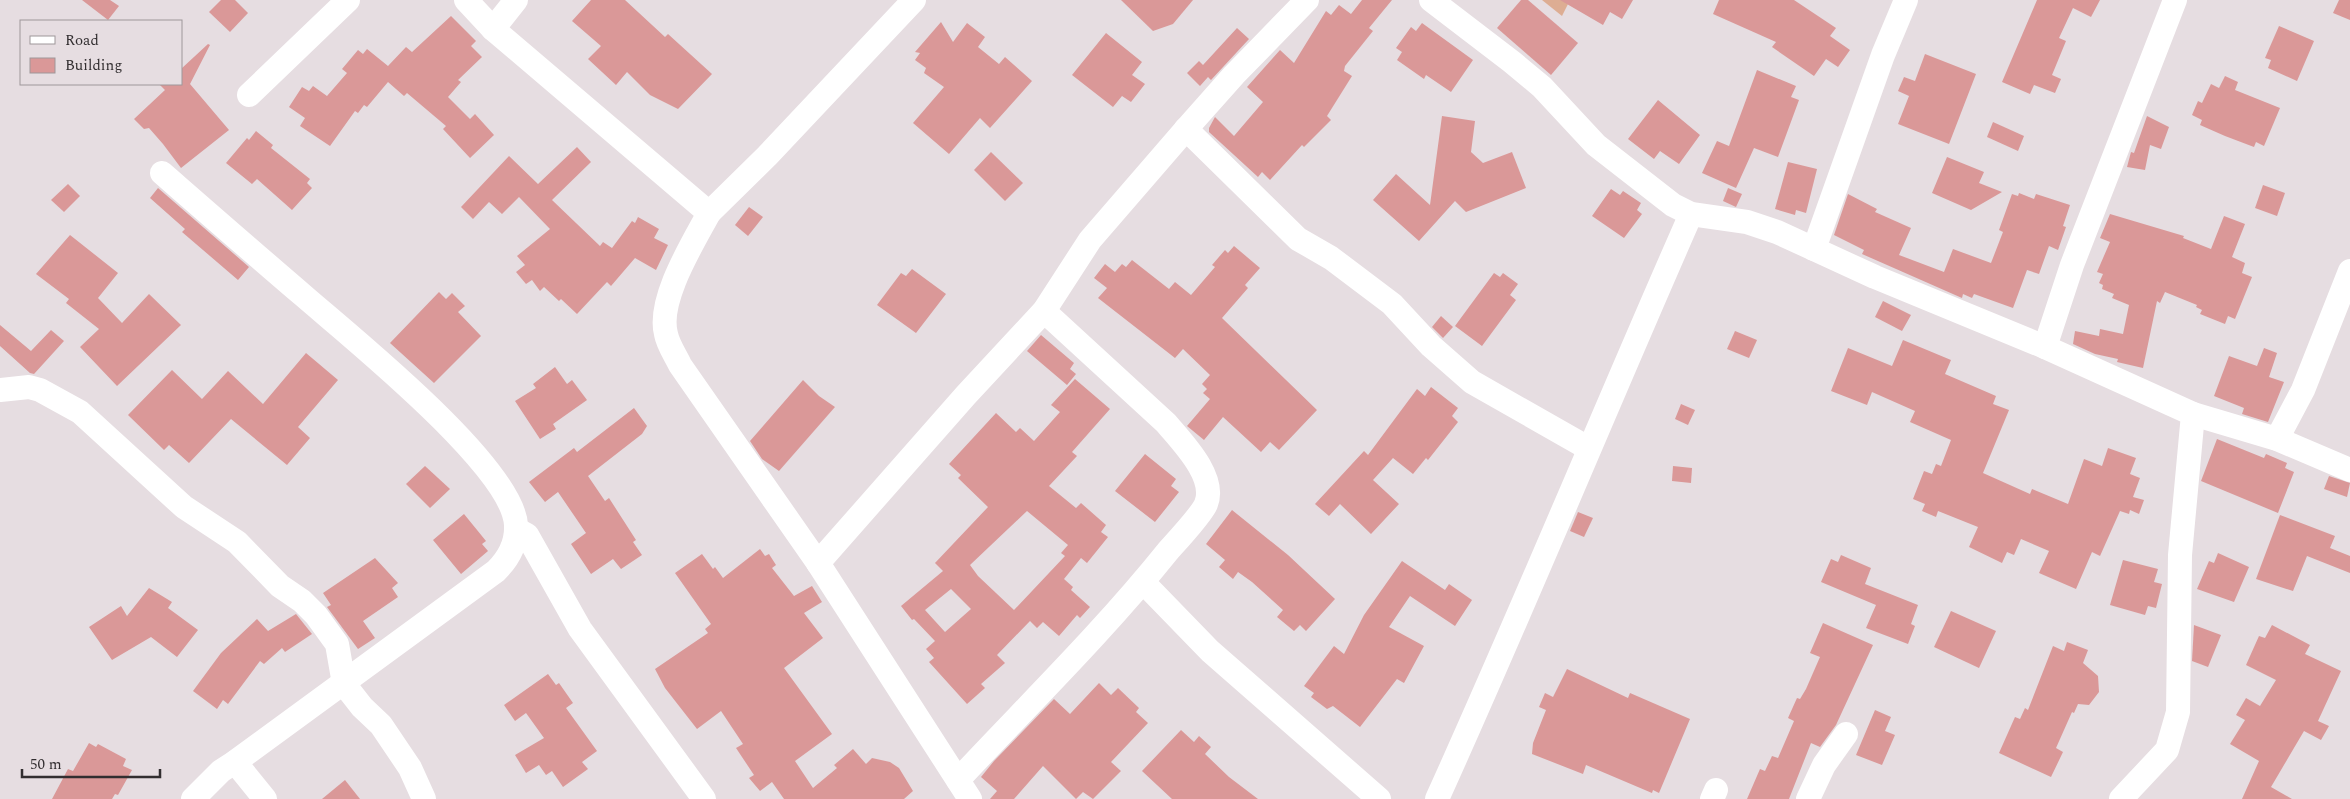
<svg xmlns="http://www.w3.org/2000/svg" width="2350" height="799" font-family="Spectral,serif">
	<rect width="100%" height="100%" fill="#e6dde1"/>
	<path fill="#ddad93" d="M1542,0H1570L1562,16Z"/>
	<g fill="#da9898" fill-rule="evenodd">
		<path d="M82,0H110L119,6L108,20Z"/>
		<path d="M221,0H235L248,13L230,32L209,12Z"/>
		<path d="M591,0H625L665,37L668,34L712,74L678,109L650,95L627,72L616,85L588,59L601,46L572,21Z"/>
		<path d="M1121,0H1193L1173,24L1153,31Z"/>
		<path d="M1362,0H1392L1369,28L1373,31L1345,66L1344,71L1352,76L1327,116L1331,120L1304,147L1302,145L1270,180L1262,172L1258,177L1209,132V128L1215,117L1234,136L1263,102L1247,87L1280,50L1294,63L1326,11L1331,15L1339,5L1351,14Z"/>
		<path d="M1521,0H1528L1578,43L1551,75L1497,28Z"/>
		<path d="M1560,0H1633L1622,19L1610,12L1603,25Z"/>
		<path d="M1719,0H1794L1836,28L1830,36L1850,50L1838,67L1826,59L1814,76L1772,47L1776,42L1713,14Z"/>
		<path d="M2037,0H2100L2091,17L2073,8L2059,38L2066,41L2052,75L2061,79L2055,93L2034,85L2030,94L2002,82Z"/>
		<path d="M2339,0H2350V20L2333,13Z"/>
		<path d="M451,16L476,41L471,46L482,57L458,80L461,82L448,97L470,119L475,114L494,135L470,158L443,129L446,126L407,93L404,96L388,82L367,107L364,105L358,113L355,111L330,146L300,126L305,118L289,107L302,87L309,91L313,86L327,96L347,73L342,69L358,50L363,54L367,49L388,66L406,47L412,52Z"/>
		<path d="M941,22L953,42L967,23L985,37L978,47L999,64L1005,57L1032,81L990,128L980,118L949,154L913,123L944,87L924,73L926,68L915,60L920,53L915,52Z"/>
		<path d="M1422,23L1473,60L1451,92L1426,75L1424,79L1397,60L1402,52L1396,48L1411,27L1416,31Z"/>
		<path d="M2279,26L2314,41L2297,81L2268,68L2271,60L2265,58Z"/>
		<path d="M1237,28L1249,39L1211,80L1208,77L1200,86L1187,73L1199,61L1203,65Z"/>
		<path d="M1106,33L1142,62L1132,75L1145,84L1131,102L1122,96L1113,107L1072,75Z"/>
		<path d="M208,44L210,45L190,84L229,130L181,168L163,144L149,128L144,129L134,119L165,90L159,84H181V69Z"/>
		<path d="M1925,54L1976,74L1949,144L1898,124L1909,96L1898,91L1904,77L1915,81Z"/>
		<path d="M1757,70L1796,86L1791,97L1799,100L1778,157L1754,148L1736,188L1702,173L1717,141L1729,146Z"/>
		<path d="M2225,76L2238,82L2235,90L2280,108L2264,146L2256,142L2254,147L2225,136L2200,125L2202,120L2192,115L2198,101L2202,103L2211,84L2219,88Z"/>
		<path d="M1658,100L1700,135L1679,164L1660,151L1654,159L1628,139Z"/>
		<path d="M1442,116L1475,121L1471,152L1483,163L1512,152L1526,188L1466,212L1455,201L1419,241L1373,200L1396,174L1430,205Z"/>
		<path d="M2147,116L2169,127L2161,149L2150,145L2145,170L2127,167L2131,152L2134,153Z"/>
		<path d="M1993,122L2024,136L2018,151L1987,137Z"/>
		<path d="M256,131L273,145L271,148L310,179L307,183L312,188L292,210L257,179L252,184L226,163L247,138L249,140Z"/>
		<path d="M577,147L591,162L552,200L600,246L603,242L612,248L632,221L635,223L638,217L659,229L654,238L668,245L656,270L635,258L611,286L607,282L577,314L561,299L559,301L544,287L540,291L532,280L526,284L516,272L525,265L517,256L550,229L519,197L502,214L489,202L473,219L461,207L509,156L538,184Z"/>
		<path d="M991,152L1023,183L1005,201L974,170Z"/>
		<path d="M1947,157L1984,172L1979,183L2002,192L1971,210L1932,193Z"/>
		<path d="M1788,162L1817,169L1806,213L1796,210L1795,215L1775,209Z"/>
		<path d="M68,184L80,196L64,212L51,200Z"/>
		<path d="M2263,185L2285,193L2277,216L2255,208Z"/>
		<path d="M158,188L249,267L238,280L182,232L185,229L150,198Z"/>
		<path d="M1728,188L1742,194L1736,207L1723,201Z"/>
		<path d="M1611,189L1620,195L1623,191L1641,203L1637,210L1642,214L1624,238L1592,216Z"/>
		<path d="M2019,193L2034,199L2036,194L2070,205L2063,226L2066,227L2058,250L2049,246L2039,274L2027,270L2013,308L1974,294L1972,298L1963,294L1962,298L1862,254L1864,250L1834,235L1848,194L1877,209L1875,212L1911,228L1899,255L1944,272L1953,249L1991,263L2003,232L1999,230L2012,194L2018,196Z"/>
		<path d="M749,207L763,217L748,236L735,225Z"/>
		<path d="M2110,214L2184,236L2183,238L2211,249L2224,216L2245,224L2232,257L2245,263L2242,273L2252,277L2235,319L2228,316L2225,324L2200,314L2202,310L2196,307L2197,305L2165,292L2160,303L2157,301L2143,368L2117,362L2118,359L2095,354L2073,344L2075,331L2099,336L2100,329L2123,334L2129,305L2112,298L2114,294L2102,289L2103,285L2099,283L2103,274L2097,272L2110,242L2100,238Z"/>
		<path d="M70,235L118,273L98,298L122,323L149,294L181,325L117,386L80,347L99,329L66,303L69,299L36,274Z"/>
		<path d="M1234,246L1260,268L1245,285L1248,288L1222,318L1317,410L1279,450L1270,442L1261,452L1223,417L1204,440L1187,426L1210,399L1203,393L1207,389L1202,384L1210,375L1183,349L1175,358L1098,298L1107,288L1094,278L1105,264L1115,272L1122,264L1126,267L1132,260L1169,289L1175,282L1191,295L1215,267L1212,265L1225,250L1228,253Z"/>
		<path d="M912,269L946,294L916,333L877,305L901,273L906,276Z"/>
		<path d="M1494,273L1500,277L1503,273L1518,284L1510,295L1516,300L1482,346L1455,326Z"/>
		<path d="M439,292L446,299L452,293L465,306L458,312L481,336L434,383L390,343Z"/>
		<path d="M1883,301L1911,315L1902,331L1875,317Z"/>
		<path d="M1441,316L1453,327L1443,338L1432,327Z"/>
		<path d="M0,325L31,351L51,330L64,341L34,374L30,373L0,346Z"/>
		<path d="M1735,331L1757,340L1749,358L1727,349Z"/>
		<path d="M1041,335L1074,363L1070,369L1076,374L1067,385L1027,351Z"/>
		<path d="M1903,340L1951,360L1945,374L1996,396L1993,404L2009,410L1983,473L2030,494L2032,489L2068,504L2084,459L2102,466L2108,448L2136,458L2130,474L2140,478L2133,497L2144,500L2139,514L2130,510L2129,514L2120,511L2100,556L2092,552L2076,589L2039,573L2049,551L2021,539L2014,555L2007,552L2002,563L1969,547L1978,527L1938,511L1936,517L1922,511L1925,504L1913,499L1924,471L1932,474L1936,464L1941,466L1951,440L1910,422L1915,411L1872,392L1867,405L1831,391L1848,348L1892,366Z"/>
		<path d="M2264,348L2277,353L2269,377L2284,382L2268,422L2242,414L2244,408L2214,396L2229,356L2257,366Z"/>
		<path d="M306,353L338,380L298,427L310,438L287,465L231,419L189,463L169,445L164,450L128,415L172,370L202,399L228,371L263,404Z"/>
		<path d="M555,367L567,384L572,380L587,400L553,424L556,429L540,439L515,401L536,388L533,384Z"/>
		<path d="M1075,379L1110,409L1072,452L1077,456L1049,486L1076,508L1081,503L1106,525L1101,532L1108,537L1087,563L1081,558L1064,579L1073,587L1071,590L1090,607L1080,618L1077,615L1059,636L1043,622L1037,628L1030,621L997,655L1005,663L981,684L985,688L967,704L929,662L934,658L926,649L935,641L914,619L912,620L901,606L943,571L935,563L988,507L958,478L961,475L949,464L996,413L1016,432L1020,428L1034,441L1060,412L1051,405ZM1027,511L1068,545L1061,553L1065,556L1014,610L978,576L970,565ZM951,589L971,609L945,632L925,610Z"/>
		<path d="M803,380L819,396L835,407L779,471L762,459L750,441Z"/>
		<path d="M1431,387L1458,408L1452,416L1458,422L1428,460L1426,458L1413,474L1393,458L1373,480L1399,504L1371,534L1340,504L1329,516L1315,504L1364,451L1368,455L1417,389L1425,396Z"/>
		<path d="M1681,404L1695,410L1688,425L1675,419Z"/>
		<path d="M634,408L647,426L642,434L588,476L605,501L609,498L636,540L633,542L642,555L621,569L613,559L591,574L571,544L586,533L558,492L545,502L529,482L574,448L577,452Z"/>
		<path d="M2217,439L2264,458L2266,454L2287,463L2285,468L2294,472L2278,513L2201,481Z"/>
		<path d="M1145,454L1176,479L1171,486L1179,492L1155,522L1115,491Z"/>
		<path d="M425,466L450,489L430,508L406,484Z"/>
		<path d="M1673,466L1692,468L1691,483L1672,481Z"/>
		<path d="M2329,476L2350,483L2347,497L2324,489Z"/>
		<path d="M1232,510L1288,555L1335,599L1306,631L1300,625L1294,631L1277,617L1283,610L1252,582L1238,572L1233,579L1219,567L1225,560L1206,544Z"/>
		<path d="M1578,512L1593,518L1584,537L1570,531Z"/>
		<path d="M464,514L486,541L482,544L488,551L461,574L433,540Z"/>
		<path d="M2280,515L2335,536L2330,548L2350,556V573L2307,556L2293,591L2256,579Z"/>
		<path d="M760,549L765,556L769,554L776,565L772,568L794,596L812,586L822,602L804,613L823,638L784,668L832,734L795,761L813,788L837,768L834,765L853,749L866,764L872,758L890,762L899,768L913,791L904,799H784L772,782L760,791L749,778L754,775L736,748L743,744L721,711L697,729L665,688L655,669L708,633L705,629L711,624L675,573L702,554L713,569L715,567L723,578Z"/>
		<path d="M2218,553L2249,567L2234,602L2197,589L2209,561L2214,563Z"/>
		<path d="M1841,555L1871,568L1865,584L1918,605L1911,624L1915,626L1908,644L1866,628L1876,605L1821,582L1831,559L1838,562Z"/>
		<path d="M375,558L398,583L392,588L398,597L363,621L375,638L358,649L327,607L331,605L323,593Z"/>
		<path d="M2123,560L2158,569L2154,582L2162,584L2156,608L2148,606L2145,615L2110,605Z"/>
		<path d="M1402,561L1445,590L1449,584L1472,600L1455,626L1410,596L1389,627L1424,646L1404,683L1397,679L1360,727L1333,706L1327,709L1311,697L1314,693L1304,686L1334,646L1344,654L1364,615Z"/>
		<path d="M149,588L172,602L168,608L198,630L177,657L151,637L112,660L89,627L121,606L127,616Z"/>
		<path d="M1951,611L1996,631L1979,668L1934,647Z"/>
		<path d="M296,614L312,634L285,652L282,648L264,664L260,661L228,704L223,700L217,709L193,691L221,653L257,619L268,631Z"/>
		<path d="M1823,623L1873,645L1836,725L1820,747L1811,743L1789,799H1747L1760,769L1765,771L1772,756L1778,758L1794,721L1788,718L1797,698L1800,699L1806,689L1820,657L1810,653Z"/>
		<path d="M2194,625L2221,635L2208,667L2192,661Z"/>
		<path d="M2272,625L2310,645L2305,654L2341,671L2318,721L2329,726L2321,740L2304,731L2271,787L2292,799H2242L2259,761L2230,744L2245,720L2236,715L2246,698L2260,706L2276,680L2246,665L2259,636L2265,638Z"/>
		<path d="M2067,642L2088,650L2083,663L2098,676L2099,692L2089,705L2078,704L2074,713L2072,712L2056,748L2063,752L2051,777L1999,753L2015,717L2020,719L2025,708L2028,710L2053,646L2064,651Z"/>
		<path d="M1567,669L1628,698L1630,693L1690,719L1659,793L1653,790L1652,793L1586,765L1583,774L1532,754L1533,743L1546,710L1539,707L1545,693L1553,697Z"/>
		<path d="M548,674L556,685L559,683L573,703L566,708L597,751L582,762L588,769L563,787L552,771L546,775L539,765L526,773L515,755L544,738L526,713L515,721L504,705Z"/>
		<path d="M1099,683L1111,695L1118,688L1139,708L1136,712L1148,723L1111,762L1121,771L1093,799L1083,792L1076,799L1043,766L1014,799H990L997,791L981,777L994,761L1054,699L1070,714Z"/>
		<path d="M1875,710L1891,717L1885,731L1895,735L1882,765L1856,755Z"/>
		<path d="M1181,730L1194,742L1199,736L1211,747L1205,754L1229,777L1258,799H1172L1142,771Z"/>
		<path d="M89,743L96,747L98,744L126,759L123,766L132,770L118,795L115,794L112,799H52L68,769L73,771Z"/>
		<path d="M345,780L360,799H322Z"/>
	</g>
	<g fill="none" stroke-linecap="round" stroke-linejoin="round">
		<g stroke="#fff" stroke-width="24">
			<path d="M466,0L493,29L709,213C693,243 657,300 666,334C668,345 676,356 680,365L818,563L970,799"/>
			<path d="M1431,0L1512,62L1542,87L1596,145L1673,205L1691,214L1747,222L1777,232L1875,277L2045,347L2193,414L2180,555L2178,712L2167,750L2121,799"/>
			<path d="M493,29L516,0"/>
			<path d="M249,95L348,0"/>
			<path d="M1186,129L1298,239L1331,258L1392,304L1431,346L1472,382L1588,448"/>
			<path d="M162,173C209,214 257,256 305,297C351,337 513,467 516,525C517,544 508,559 496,571L235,762L221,771L193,799"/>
			<path d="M709,213L767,156L914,0"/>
			<path d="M1814,249L1883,55L1906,0"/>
			<path d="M2045,347L2072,265L2175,0"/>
			<path d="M0,390L29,387L40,390L80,412L184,507L237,542L280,586L302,601L316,615L337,644L344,684L362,707L381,725L410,768L424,799"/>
			<path d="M2193,414L2277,439L2350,470"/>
			<path d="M2277,439L2303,390L2350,271"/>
			<path d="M516,529L527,535L580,629L704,799"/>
			<path d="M818,563L966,395L1044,311L1090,240L1186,129L1234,75L1307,0"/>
			<path d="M1143,582L1210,651L1379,799"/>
			<path d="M235,762L265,799"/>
			<path d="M958,780C1028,705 1103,632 1168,551C1176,542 1202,514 1206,504C1217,477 1182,442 1166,423L1044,311"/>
			<path d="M1437,799C1525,605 1605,409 1691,214"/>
			<path d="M1712,799L1716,790"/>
			<path d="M1808,799L1824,765L1846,734"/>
		</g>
	</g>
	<rect x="20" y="20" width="162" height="65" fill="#e6dde1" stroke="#9e979a"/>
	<rect x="30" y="36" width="25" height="8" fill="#ffffff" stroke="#9e979a"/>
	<text x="65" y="45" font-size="15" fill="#322e30">Road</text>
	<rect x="30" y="58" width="25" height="15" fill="#da9898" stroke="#9e979a"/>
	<text x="65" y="70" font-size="15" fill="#322e30">Building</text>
	<path d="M22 769v8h138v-8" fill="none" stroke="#322e30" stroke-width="2.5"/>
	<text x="30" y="769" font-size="15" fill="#322e30" stroke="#e6dde1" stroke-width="4" paint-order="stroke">50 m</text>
</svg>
